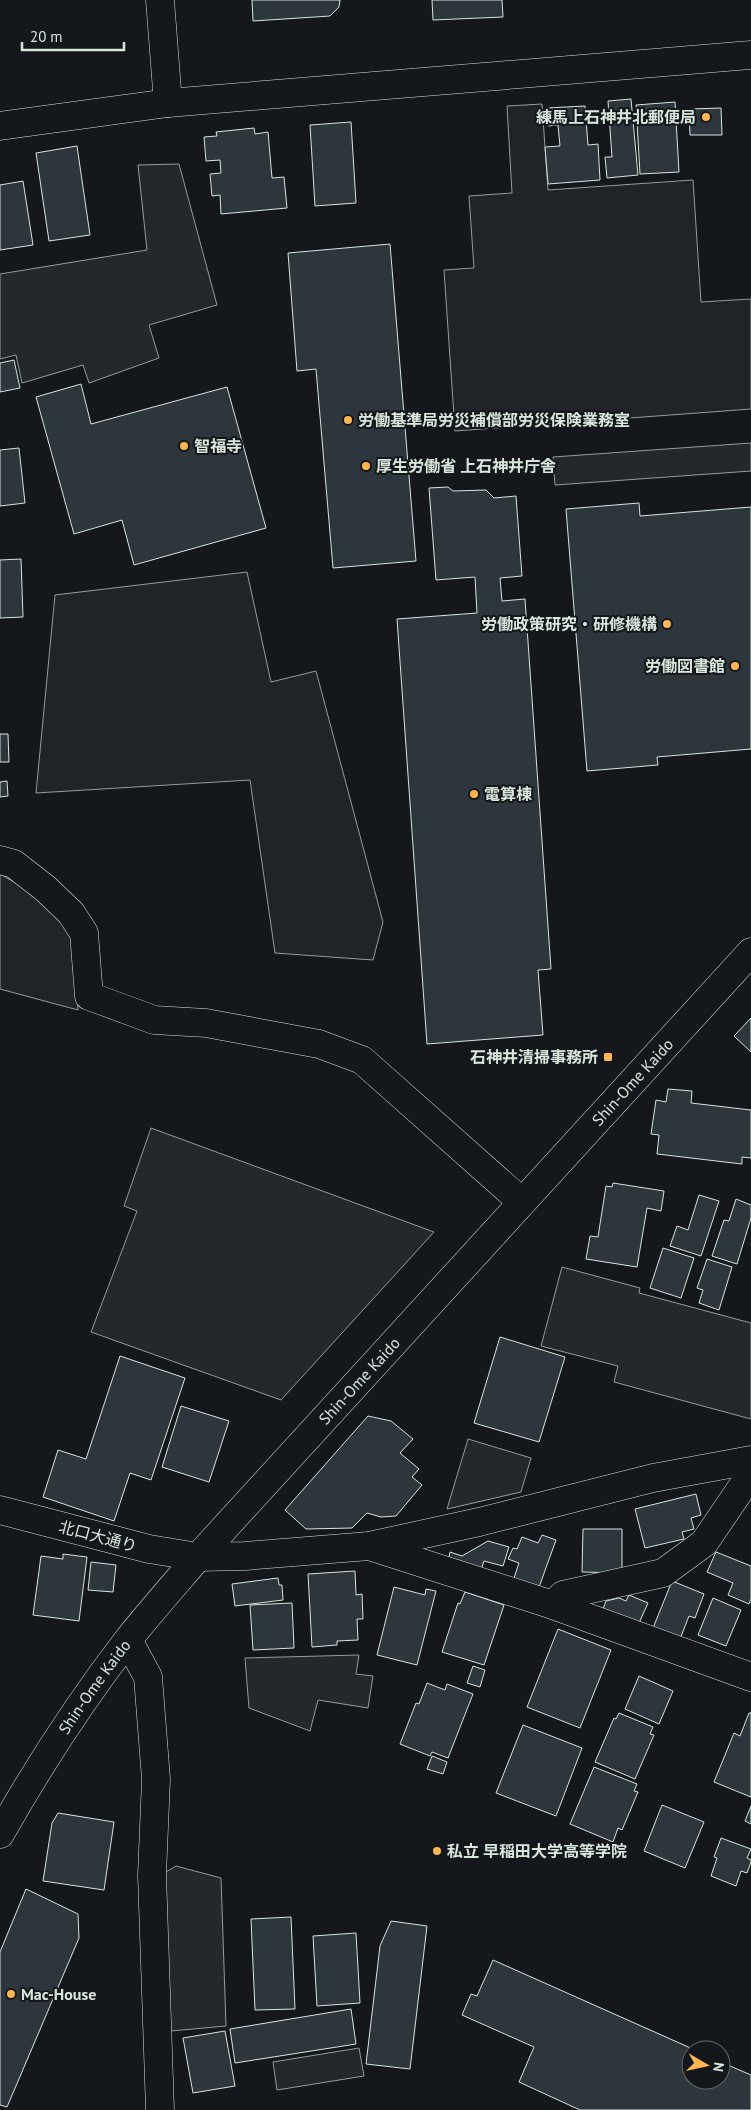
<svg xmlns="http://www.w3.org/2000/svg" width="751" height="2110" font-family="'PT Sans','Noto Sans JP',sans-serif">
	<rect width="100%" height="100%" fill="#14181c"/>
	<g fill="#202428" stroke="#939e99">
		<path d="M542,104L548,190L693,180L701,302L751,299V409L455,431L444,270L474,268L469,196L512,193L507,106Z"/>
		<path d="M247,572L271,682L316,671L383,922L373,960L275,953L250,780L36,793L55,595Z"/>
		<path d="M0,874L35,894L61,918L77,941L78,1010L0,989Z"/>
	</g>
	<g fill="#24282b" stroke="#939e99">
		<path d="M179,164L217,305L149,325L159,358L89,383L83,365L22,383L16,355L0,359V274L147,250L138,165Z"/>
		<path d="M751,443V471L555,485L553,457Z"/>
		<path d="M151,1128L434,1232L281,1400L91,1332L137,1211L124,1206Z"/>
		<path d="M562,1267L640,1288L639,1293L751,1323V1419L614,1382L618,1366L541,1346Z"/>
		<path d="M468,1439L531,1458L521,1492L447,1509Z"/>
		<path d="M359,1655L356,1674L373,1676L368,1708L318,1700L310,1731L249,1708L245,1658Z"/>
		<path d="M176,1866L221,1878L226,2026L171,2031L161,1875Z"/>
		<path d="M359,2048L364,2076L277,2090L273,2062Z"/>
	</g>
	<g fill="#2c363c" stroke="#d8e6dc">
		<path d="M252,0H340L339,7L330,16L253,21Z"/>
		<path d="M432,0H502L503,17L433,20Z"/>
		<path d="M631,99L638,175L607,178L605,157H612L608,101Z"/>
		<path d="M675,102L679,172L640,174L636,105Z"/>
		<path d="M585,106L588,145L598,144L600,180L548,184L545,147L560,146L558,125L548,126L547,108Z"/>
		<path d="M721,108L722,135H690L689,109Z"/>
		<path d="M351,122L356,203L315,206L310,125Z"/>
		<path d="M254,128L255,134L268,132L272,178L284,177L287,208L221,214L220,195L212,196L210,174L221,173L220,160L206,161L204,137L217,136L216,132Z"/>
		<path d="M77,146L90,235L49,241L36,153Z"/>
		<path d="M23,181L33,245L0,250V185Z"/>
		<path d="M390,244L416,561L333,568L316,369L297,371L288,253Z"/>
		<path d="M14,360L20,388L0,392V363Z"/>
		<path d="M81,384L91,424L227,387L266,528L134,565L122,520L74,534L36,397Z"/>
		<path d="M19,448L25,503L0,506V450Z"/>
		<path d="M448,487L453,491L486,490L494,498L516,496L522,576L500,578L502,601L525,599L551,969L538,970L543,1035L427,1044L397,619L477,613L475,577L436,580L429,488Z"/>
		<path d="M639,503L640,516L751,507V749L657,757L658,765L587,771L566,509Z"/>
		<path d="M21,559L23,617L0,618V560Z"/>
		<path d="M0,734H8L9,762H0Z"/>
		<path d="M7,781L8,796L0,797V782Z"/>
		<path d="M751,1018V1052L734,1036Z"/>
		<path d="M668,1089L692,1091L691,1103L751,1110V1158L742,1157V1164L657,1154L659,1135L651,1134L656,1100L666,1102Z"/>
		<path d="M613,1183L664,1191L661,1211L647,1208L637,1267L586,1259L590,1236L598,1237L606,1186L612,1187Z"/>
		<path d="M699,1195L719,1201L701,1256L670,1246L677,1226L688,1230Z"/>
		<path d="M736,1199L751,1205V1218L737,1264L712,1256L724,1220L729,1221Z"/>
		<path d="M663,1248L694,1258L681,1298L650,1288Z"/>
		<path d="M707,1259L732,1267L719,1310L699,1303L703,1290L697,1288Z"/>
		<path d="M500,1337L565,1357L539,1442L474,1423Z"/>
		<path d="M120,1356L185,1378L151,1480L130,1473L114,1521L43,1497L58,1450L86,1459Z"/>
		<path d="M181,1406L229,1421L209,1482L162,1467Z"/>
		<path d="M368,1416L391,1421L413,1439L400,1453L419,1469L412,1477L422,1485L396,1516L381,1517L367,1513L352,1528L306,1529L285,1510Z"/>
		<path d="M696,1494L701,1515L691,1518L694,1529L682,1532L684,1539L645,1548L635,1509Z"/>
		<path d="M583,1529H622V1573L582,1572Z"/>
		<path d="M542,1535L556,1540L538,1590L513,1581L519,1563L508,1559L513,1548L517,1549L522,1537L538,1543Z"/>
		<path d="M488,1541L509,1547L503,1566L484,1561L479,1576L447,1567L450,1552L462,1556Z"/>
		<path d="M716,1552L751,1566V1599L749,1604L728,1595L733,1583L707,1572Z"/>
		<path d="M63,1554L87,1557L79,1621L33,1615L41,1556L63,1559Z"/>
		<path d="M91,1562L116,1565L113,1592L88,1590Z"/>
		<path d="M355,1571L356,1595L362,1594L363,1619H357L358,1640L337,1641V1645L312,1647L308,1574Z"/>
		<path d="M278,1578L279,1585H282L283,1600L235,1606L232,1584Z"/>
		<path d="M672,1581L704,1594L695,1618L689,1616L680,1639L653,1628Z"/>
		<path d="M394,1587L425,1595L426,1589L436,1591L417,1665L377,1655Z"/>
		<path d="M465,1592L504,1605L484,1665L442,1652L458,1603L460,1604Z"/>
		<path d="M629,1595L648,1603L639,1623L603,1609L606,1601L619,1598L626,1601Z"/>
		<path d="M713,1598L741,1610L726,1646L698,1635Z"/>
		<path d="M292,1603L294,1648L253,1650L250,1605Z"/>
		<path d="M558,1629L611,1650L580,1728L527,1707Z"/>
		<path d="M473,1666L485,1670L480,1687L467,1683Z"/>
		<path d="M639,1676L673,1691L659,1724L625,1709Z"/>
		<path d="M427,1683L445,1690L447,1684L473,1694L448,1758L432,1752L430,1756L400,1744L416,1703L419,1704Z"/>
		<path d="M619,1713L653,1727L650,1734L654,1735L635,1779L595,1762L614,1718L616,1719Z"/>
		<path d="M749,1713H751V1797L714,1782L734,1733L740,1736Z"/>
		<path d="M523,1725L582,1748L556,1816L496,1793Z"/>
		<path d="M432,1756L447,1762L443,1774L427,1769Z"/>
		<path d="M594,1767L637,1784L634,1791L638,1792L622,1830L618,1828L613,1842L570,1824Z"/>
		<path d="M662,1805L704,1822L685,1868L644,1851Z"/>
		<path d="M751,1806V1824L745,1821Z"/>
		<path d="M58,1813L114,1822L104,1890L43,1881L52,1823Z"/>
		<path d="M721,1838L751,1849L747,1858L751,1860V1862L747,1873L741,1871L736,1886L711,1876L717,1858L714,1857Z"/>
		<path d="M26,1889L78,1914L79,1938L7,2107L0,2105V1952Z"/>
		<path d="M291,1917L295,2009L255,2010L251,1919Z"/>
		<path d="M391,1921L427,1926L410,2069L366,2064L380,1946Z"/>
		<path d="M356,1933L360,2003L317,2006L313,1936Z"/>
		<path d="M493,1960L695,2050H691V2080H721V2062L751,2075V2110H580L519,2082L534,2047L462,2015L471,1994L477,1996Z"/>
		<path d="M351,2009L356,2044L235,2063L230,2029Z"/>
		<path d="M225,2031L235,2086L193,2093L183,2038Z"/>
	</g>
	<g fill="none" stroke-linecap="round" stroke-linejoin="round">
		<defs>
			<g id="street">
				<path d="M160,0L168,103"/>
				<path d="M0,860L14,864L46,889L71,913L84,933L89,996L154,1020L206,1023L319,1044L362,1060L522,1202"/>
				<path d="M369,1546L553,1605L563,1595L663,1573L704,1543L751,1474"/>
				<path d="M553,1605L751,1677"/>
				<path d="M128,1640L148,1677L156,1779L152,1875L160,2110"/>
			</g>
			<g id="secondary">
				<path d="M0,126L168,103L751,55"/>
				<path d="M0,1510L149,1549L198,1557L245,1556L369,1546L479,1522L653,1478L751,1460"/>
				<path id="s1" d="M0,1834C38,1767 80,1702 127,1641C150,1612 174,1585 198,1557L751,952"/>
			</g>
		</defs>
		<use href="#street" stroke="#d8e6dc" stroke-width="29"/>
		<use href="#secondary" stroke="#d8e6dc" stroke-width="29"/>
		<use href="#street" stroke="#14181c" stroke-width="28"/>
		<use href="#secondary" stroke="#14181c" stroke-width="28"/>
	</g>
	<g fill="#ffb74d" stroke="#14181c" stroke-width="2">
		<circle cx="706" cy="117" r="5"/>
		<circle cx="348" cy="420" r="5"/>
		<circle cx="184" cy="446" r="5"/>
		<circle cx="366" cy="466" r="5"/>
		<circle cx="667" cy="624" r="5"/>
		<circle cx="735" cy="666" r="5"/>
		<circle cx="474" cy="794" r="5"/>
		<rect x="603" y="1052" width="10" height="10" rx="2.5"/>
		<circle cx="437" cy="1851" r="5"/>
		<circle cx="11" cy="1994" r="5"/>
	</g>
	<g text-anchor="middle" stroke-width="4" stroke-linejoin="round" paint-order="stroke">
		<g font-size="16" font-weight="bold" fill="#d8e6dc" stroke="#14181c" text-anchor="start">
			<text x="696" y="123" text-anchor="end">練馬上石神井北郵便局</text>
			<text x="358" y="426">労働基準局労災補償部労災保険業務室</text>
			<text x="194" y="452">智福寺</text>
			<text x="376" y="472">厚生労働省 上石神井庁舎</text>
			<text x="657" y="630" text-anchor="end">労働政策研究・研修機構</text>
			<text x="725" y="672" text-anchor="end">労働図書館</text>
			<text x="484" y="800">電算棟</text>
			<text x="598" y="1063" text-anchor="end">石神井清掃事務所</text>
			<text x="447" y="1857">私立 早稲田大学高等学院</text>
			<text x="21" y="2000">Mac-House</text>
		</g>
		<g font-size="16" fill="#d8e6dc" stroke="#14181c">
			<text dy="6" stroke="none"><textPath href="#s1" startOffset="985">Shin-Ome Kaido</textPath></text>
			<text dy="6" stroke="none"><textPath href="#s1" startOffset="580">Shin-Ome Kaido</textPath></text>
			<text transform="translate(98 1536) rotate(15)" y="6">北口大通り</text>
			<text dy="6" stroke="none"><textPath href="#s1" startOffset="175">Shin-Ome Kaido</textPath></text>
		</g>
	</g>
	<g transform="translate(706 2065) rotate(99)"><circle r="24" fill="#14181c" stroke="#626a69"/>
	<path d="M0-4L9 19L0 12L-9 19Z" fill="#ffb74d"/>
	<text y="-8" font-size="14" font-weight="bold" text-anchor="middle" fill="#d8e6dc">N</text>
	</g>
	<path d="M22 42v8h102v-8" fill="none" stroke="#d8e6dc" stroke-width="2.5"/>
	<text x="30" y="42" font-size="15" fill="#d8e6dc" stroke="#14181c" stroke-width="4" paint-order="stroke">20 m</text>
</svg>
